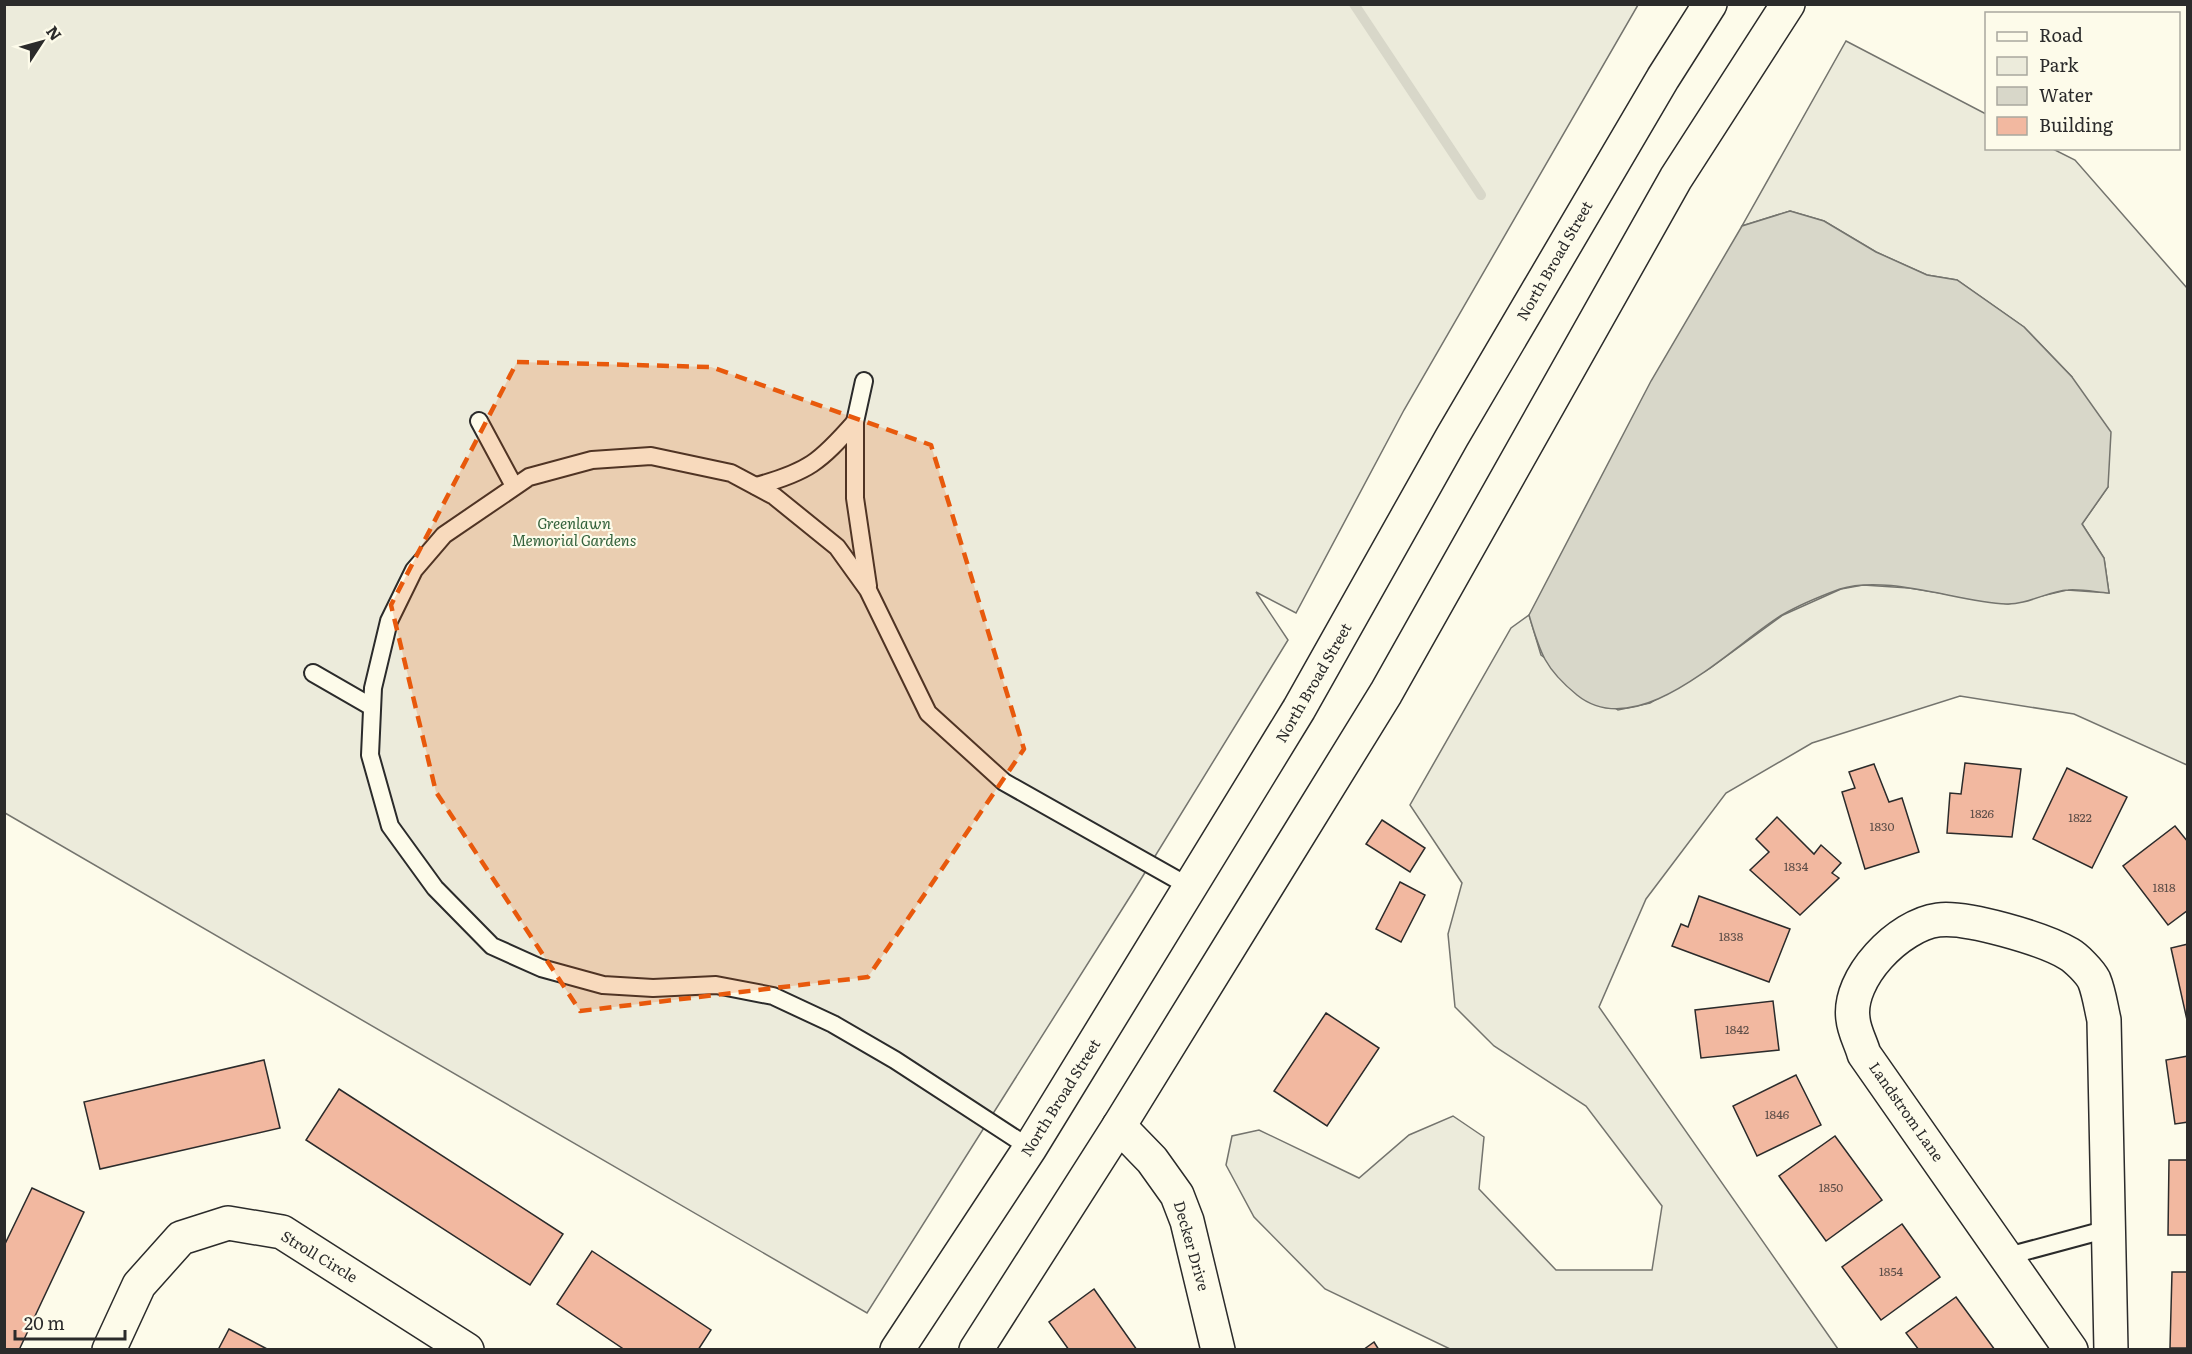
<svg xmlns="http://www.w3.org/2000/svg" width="2192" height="1354" font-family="Literata,serif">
	<rect width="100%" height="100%" fill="#fdfbea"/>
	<g fill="#ecebdb" stroke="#74746e" stroke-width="1.5">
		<path d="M5,5H1638L1404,410L1296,613L1256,592L1288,640L1133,892L867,1313L5,813Z"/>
		<path d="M1846,41L1986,114V148L2053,149L2075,160L2187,288V765L2074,714L1960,696L1812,743L1726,793L1646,899L1599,1007L1838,1349H1450L1325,1289L1254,1217L1226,1165L1232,1136L1259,1130L1359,1178L1409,1135L1453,1116L1484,1137L1479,1189L1556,1270H1652L1662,1206L1586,1106L1494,1046L1455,1007L1448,934L1462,883L1410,805L1511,628L1529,615L1541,655L1618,710L1650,703L1710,668L1783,615L1841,589L1863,585L1909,588L2008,604L2067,590L2109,593L2104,558L2082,524L2108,487L2072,377L2024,327L1957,280L1927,275L1876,252L1824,221L1790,211L1742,226Z"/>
	</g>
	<path fill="#d8d7c9" stroke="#74746e" stroke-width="1.5" d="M1790,211L1824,221L1876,252L1927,275L1957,280L2024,327L2072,377L2111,432L2108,487L2082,524L2104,558L2109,593C2096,592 2081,589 2068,590C2048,591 2027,605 2006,604C1958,602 1887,574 1840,589C1821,596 1799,605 1782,615C1730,647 1639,745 1577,695C1545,669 1540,653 1529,615L1651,381L1742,226Z"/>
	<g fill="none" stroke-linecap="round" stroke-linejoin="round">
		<path stroke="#d8d7c9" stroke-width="10" d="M1354,4L1481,195"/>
	</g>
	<g fill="#f2b8a0" stroke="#2b2b2b" stroke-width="1.5">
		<path d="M1965,763L2021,769L2012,837L1947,833L1950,793L1961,794Z"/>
		<path d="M1874,764L1889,802L1902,798L1919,852L1865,869L1842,792L1855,788L1849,772Z"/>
		<path d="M2067,768L2127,797L2092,868L2033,839Z"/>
		<path d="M1777,817L1814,854L1821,845L1841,863L1832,873L1839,878L1800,915L1750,870L1769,852L1756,839Z"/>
		<path d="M1382,820L1425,848L1410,872L1366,844Z"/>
		<path d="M2175,826L2188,842V910L2168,925L2123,866Z"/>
		<path d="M1400,882L1425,895L1401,942L1376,929Z"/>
		<path d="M1699,896L1790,929L1769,982L1672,946L1681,924L1688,927Z"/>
		<path d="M2188,944V1020H2187L2171,948Z"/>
		<path d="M1773,1001L1779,1050L1701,1058L1695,1010Z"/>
		<path d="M1326,1013L1379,1048L1327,1126L1274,1091Z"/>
		<path d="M2188,1056V1122L2175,1124L2166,1060Z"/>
		<path d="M264,1060L280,1128L100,1169L84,1102Z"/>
		<path d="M1796,1075L1821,1125L1757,1156L1733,1106Z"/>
		<path d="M339,1089L563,1234L530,1285L306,1140Z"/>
		<path d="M1835,1136L1882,1200L1826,1241L1779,1176Z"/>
		<path d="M2169,1160H2188V1235H2168Z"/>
		<path d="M32,1188L84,1212L19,1350H4V1246Z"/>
		<path d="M1902,1224L1940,1277L1881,1320L1842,1267Z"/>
		<path d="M592,1251L711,1330L698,1350H625L557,1304Z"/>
		<path d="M2172,1272H2188V1348H2170Z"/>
		<path d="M1094,1289L1137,1350H1069L1049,1322Z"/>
		<path d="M1956,1297L1995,1350H1919L1906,1333Z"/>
		<path d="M229,1329L269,1350H218Z"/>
		<path d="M1374,1342L1379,1350H1363Z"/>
	</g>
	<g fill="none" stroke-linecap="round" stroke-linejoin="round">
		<defs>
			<g id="lane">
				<path d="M864,381L855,422V498L868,586"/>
				<path d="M479,421L514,486"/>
				<path d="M756,486C808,472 820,462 855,422"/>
				<path d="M313,673L372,707"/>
				<path d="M1030,1148L895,1060L833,1024L773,996L716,985L653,988L603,985L541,968L492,946L435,888L390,826L370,755L373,688L389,621L414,570L444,535L529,477L592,460L651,456L731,473L774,496L837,547L868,590L928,713L1004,782L1190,887"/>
				<path d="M2008,1256L2108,1229"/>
			</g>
			<g id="street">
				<path d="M1119,1126L1152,1160L1177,1195L1187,1221L1218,1350"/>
				<path d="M109,1350L139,1285L181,1238L228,1223L282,1232L467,1350"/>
				<path d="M2071,1350L1864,1054C1861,1043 1854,1031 1853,1019C1847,978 1899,925 1938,920C1966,916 2044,939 2069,954C2076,958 2090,972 2094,980C2099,992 2101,1007 2104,1020L2111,1350"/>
			</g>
			<g id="highway">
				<path d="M897,1350L1030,1148L1299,709L1452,437L1663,78L1710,4"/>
				<path d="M976,1350L1119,1126L1386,693L1676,178L1788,4"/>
			</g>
		</defs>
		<use href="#lane" stroke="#2b2b2b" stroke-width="20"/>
		<use href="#street" stroke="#2b2b2b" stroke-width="36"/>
		<use href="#highway" stroke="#2b2b2b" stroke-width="36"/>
		<use href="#lane" stroke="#fdfbea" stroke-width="16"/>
		<use href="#street" stroke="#fdfbea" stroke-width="33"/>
		<use href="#highway" stroke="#fdfbea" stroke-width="33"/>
	</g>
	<path fill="#e8590c" fill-opacity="0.2" stroke="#e8590c" stroke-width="4.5" stroke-dasharray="12 8" stroke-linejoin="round" d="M517,362L711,367L931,445L1024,749L868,977L580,1011L436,792L391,605Z"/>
	<g text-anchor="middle" stroke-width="4.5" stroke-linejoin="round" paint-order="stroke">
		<g font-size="12" fill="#5d4e48">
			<text x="1982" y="818">1826</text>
			<text x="2080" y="822">1822</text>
			<text x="1882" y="831">1830</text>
			<text x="1796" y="871">1834</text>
			<text x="2164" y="892">1818</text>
			<text x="1731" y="941">1838</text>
			<text x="1737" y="1034">1842</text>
			<text x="1777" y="1119">1846</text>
			<text x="1831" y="1192">1850</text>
			<text x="1891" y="1276">1854</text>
		</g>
		<g font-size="15" fill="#2b2b2b" stroke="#fdfbea">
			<text transform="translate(1555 261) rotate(-60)" y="5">North Broad Street</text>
			<text transform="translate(1314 683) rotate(-60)" y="5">North Broad Street</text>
			<text transform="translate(1061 1098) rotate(-58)" y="5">North Broad Street</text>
			<text transform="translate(1906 1112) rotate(55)" y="5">Landstrom Lane</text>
			<text transform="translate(1191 1246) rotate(74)" y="5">Decker Drive</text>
			<text transform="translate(319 1257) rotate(31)" y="5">Stroll Circle</text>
		</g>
		<g font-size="15" font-style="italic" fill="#34623c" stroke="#fdfbea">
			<text x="574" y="529">Greenlawn<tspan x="574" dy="17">Memorial Gardens</tspan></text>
		</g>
	</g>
	<rect width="2192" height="1354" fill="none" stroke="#2b2b2b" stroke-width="12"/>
	<rect x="1985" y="12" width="195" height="138" fill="#fdfbea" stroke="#a9a89e" stroke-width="1.5"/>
	<rect x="1997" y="32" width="30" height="9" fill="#fdfbea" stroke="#a9a89e" stroke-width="1.5"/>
	<text x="2039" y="42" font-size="18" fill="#2b2b2b">Road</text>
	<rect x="1997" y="57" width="30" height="18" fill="#ecebdb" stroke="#a9a89e" stroke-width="1.5"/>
	<text x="2039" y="72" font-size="18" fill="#2b2b2b">Park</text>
	<rect x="1997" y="87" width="30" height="18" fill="#d8d7c9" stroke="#a9a89e" stroke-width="1.5"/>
	<text x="2039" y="102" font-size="18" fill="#2b2b2b">Water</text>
	<rect x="1997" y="117" width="30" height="18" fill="#f2b8a0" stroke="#a9a89e" stroke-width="1.5"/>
	<text x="2039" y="132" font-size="18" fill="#2b2b2b">Building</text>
	<g transform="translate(42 42) rotate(54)" stroke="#fdfbea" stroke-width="4.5" paint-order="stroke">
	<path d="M0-4.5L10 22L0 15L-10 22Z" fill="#2b2b2b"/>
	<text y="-9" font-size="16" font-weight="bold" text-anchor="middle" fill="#2b2b2b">N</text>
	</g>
	<path d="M15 1330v9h110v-9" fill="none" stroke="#2b2b2b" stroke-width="3"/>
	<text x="24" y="1330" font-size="18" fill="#2b2b2b" stroke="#fdfbea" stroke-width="4.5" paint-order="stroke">20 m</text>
</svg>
